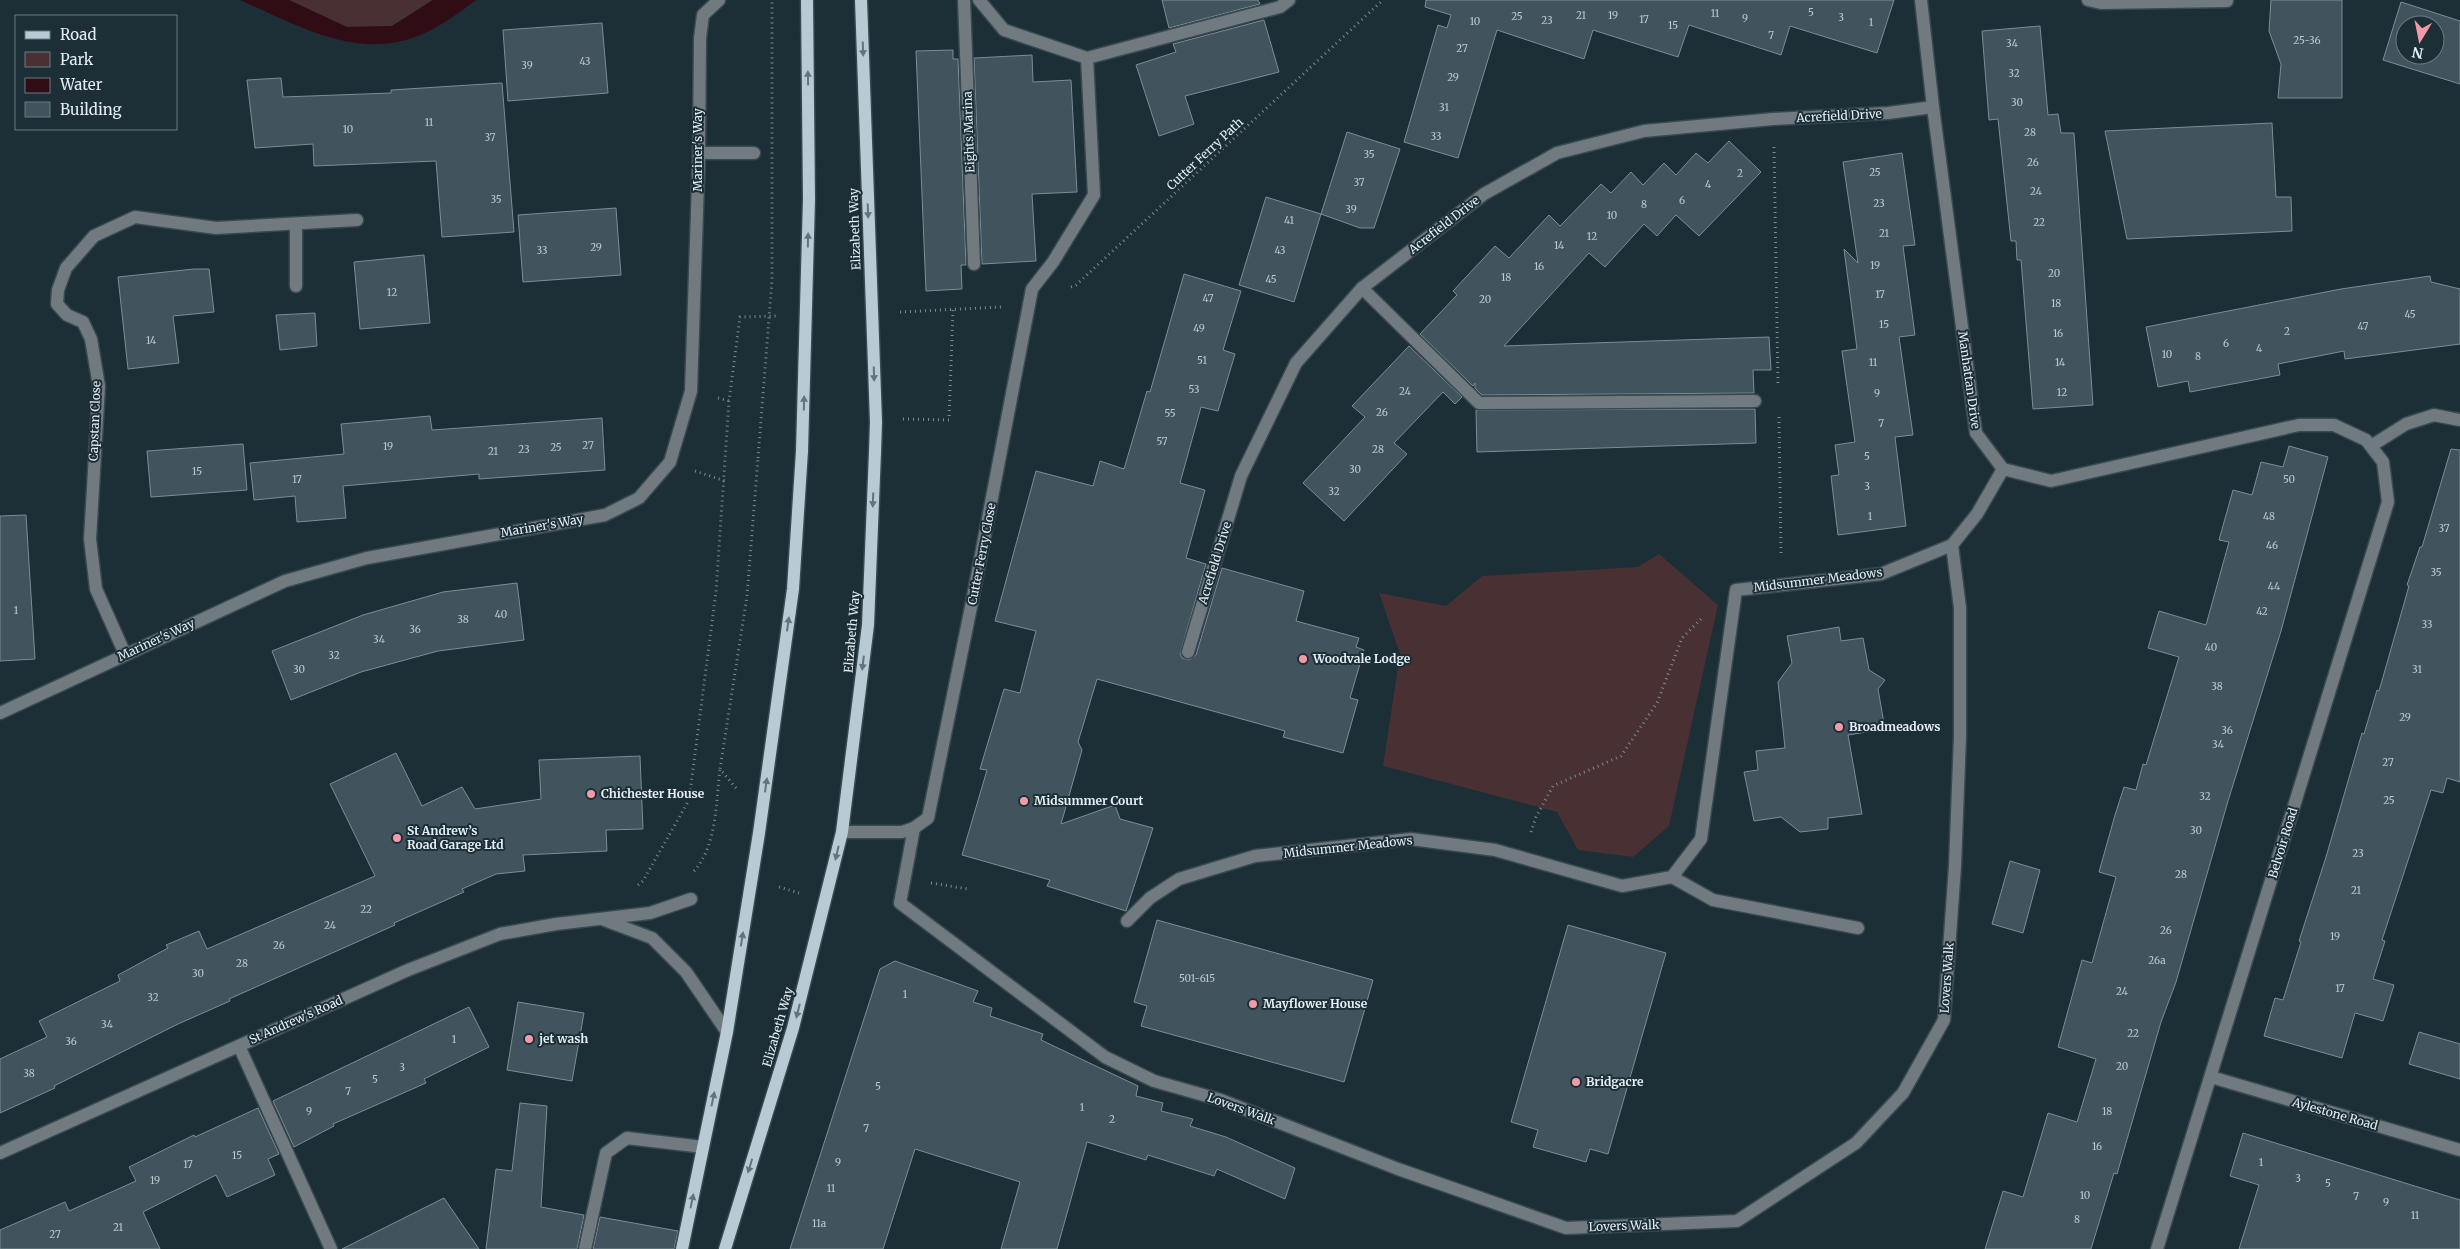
<svg xmlns="http://www.w3.org/2000/svg" width="2460" height="1249" font-family="Merriweather,serif">
	<rect width="100%" height="100%" fill="#1c2e36"/>
	<g fill="#493033">
		<path d="M289,0H433L392,26L347,27Z"/>
		<path d="M1659,554L1718,605L1669,826L1633,857L1578,850L1557,812L1383,766L1400,654L1379,593L1446,606L1482,576L1638,567Z"/>
	</g>
	<path fill="#300d15" d="M240,0H289L347,27L392,26L433,0H476C460,12 444,24 425,33C360,63 299,26 240,0Z"/>
	<g fill="#41545d" stroke="#7a8e98" fill-rule="evenodd">
		<path d="M1162,0H1258L1260,4L1169,28Z"/>
		<path d="M1426,0H1894L1877,53L1790,26L1781,55L1689,25L1678,57L1593,30L1584,59L1497,30L1458,158L1404,142L1438,25L1447,28L1451,15L1425,7Z"/>
		<path d="M2271,0H2342V98H2278L2281,64L2269,31Z"/>
		<path d="M2401,2L2460,21V84L2383,60ZM2405,25H2435V55H2405Z"/>
		<path d="M1264,20L1279,72L1185,96L1194,124L1159,136L1136,65L1176,52L1173,44Z"/>
		<path d="M602,23L608,93L508,101L503,30Z"/>
		<path d="M2040,26L2048,115L2058,114L2061,133H2074L2093,405L2033,409L2021,260H2017L2016,241H2011L1998,119L1989,120L1982,31Z"/>
		<path d="M953,50V59H958L966,265H961L962,289L926,291L916,51Z"/>
		<path d="M1032,55L1033,82L1071,80L1077,192L1032,194L1036,261L982,264L974,58Z"/>
		<path d="M281,78L283,97L391,93V90L502,83L514,232L442,237L436,161L314,166L313,144L255,148L247,80Z"/>
		<path d="M2272,123L2276,197H2291L2292,231L2127,239L2105,131Z"/>
		<path d="M1347,132L1400,149L1374,228H1360L1321,214L1294,302L1239,285L1266,197L1321,214Z"/>
		<path d="M1729,141L1761,172L1699,236L1676,215L1657,236L1644,224L1605,267L1589,253L1504,346L1769,337L1771,370H1753L1754,393L1482,395L1475,388V383L1473,386L1420,334L1457,295L1453,291L1495,246L1509,258L1549,215L1560,226L1601,184L1611,193L1631,172L1643,185L1664,163L1676,175L1696,153L1708,163Z"/>
		<path d="M1902,153L1915,245L1903,246L1915,335L1899,337L1913,435L1895,437L1906,526L1838,535L1831,476L1839,475L1835,445L1855,442L1842,351L1857,349L1844,249L1858,263L1843,162Z"/>
		<path d="M616,208L621,275L523,282L518,215Z"/>
		<path d="M424,255L430,323L360,329L354,262Z"/>
		<path d="M194,269H209L214,312L173,316L179,363L128,369L118,277Z"/>
		<path d="M1184,274L1241,291L1223,350L1235,354L1218,411L1201,407L1180,483L1205,490L1186,558L1206,564L1180,654L1182,658L1189,660L1196,655L1222,568L1304,591L1296,621L1359,638L1356,647L1364,650L1350,698L1358,700L1343,753L1283,737L1285,731L1097,679L1078,742L1082,750L1061,824L1115,805L1120,819L1153,828L1126,911L1047,886L1050,880L962,855L987,770L980,769L1004,689L1020,693L1036,631L995,621L1036,471L1093,486L1100,461L1124,469L1147,391L1150,392Z"/>
		<path d="M2430,276L2431,282L2460,289V344L2345,359L2344,351L2278,364L2280,375L2190,392L2188,381L2158,387L2146,327L2341,289Z"/>
		<path d="M315,313L317,346L280,350L276,315Z"/>
		<path d="M1409,346L1462,397L1455,404L1443,392L1394,443L1407,454L1344,521L1303,483L1365,417L1352,406Z"/>
		<path d="M1755,409L1756,443L1477,452L1476,410Z"/>
		<path d="M430,416L432,430L602,418L605,470L479,479V474L343,486L346,518L297,522L295,496L254,500L250,463L344,454L341,424Z"/>
		<path d="M243,444L247,490L151,497L147,451Z"/>
		<path d="M2289,446L2328,457L2281,631L2228,801L2176,982L2161,1022L2117,1174L2114,1173L2091,1249H1985L2003,1191L2023,1197L2048,1113L2077,1122L2096,1059L2058,1047L2082,960L2092,963L2116,877L2099,872L2115,815L2124,787L2136,790L2143,764L2146,765L2179,657L2148,648L2159,611L2206,625L2229,542L2219,540L2233,490L2252,495L2261,462L2283,467Z"/>
		<path d="M2451,449L2460,450V782L2447,778L2443,793L2431,790L2382,940L2385,941L2373,979L2394,985L2383,1021L2355,1013L2342,1058L2264,1036L2275,998L2283,1000L2301,942L2299,941L2326,857L2362,733L2364,734L2377,690L2379,691L2409,586L2407,585L2420,547H2422Z"/>
		<path d="M26,515L35,659L0,661V516Z"/>
		<path d="M517,583L524,640L438,651L361,672L291,700L272,651L363,615L443,592Z"/>
		<path d="M1839,627L1841,641L1863,638L1869,670L1885,680L1878,689L1885,729L1848,735L1862,814L1828,818V829L1800,832L1781,817L1754,821L1744,772L1758,770L1756,751L1785,748L1778,682L1792,663L1787,636Z"/>
		<path d="M396,753L422,806L462,787L475,809L541,799L539,760L640,756L643,829L606,830L607,851L523,855L525,871L496,874L462,889L464,892L394,923L395,925L229,999L230,1001L178,1024L54,1086L55,1088L0,1113V1059L47,1037L39,1021L120,981L118,975L168,948L166,945L199,931L207,949L375,876L330,784Z"/>
		<path d="M2010,861L2040,870L2023,933L1992,924Z"/>
		<path d="M1157,920L1373,980L1344,1082L1141,1026L1147,1006L1134,1002Z"/>
		<path d="M1568,925L1666,953L1608,1154L1590,1149L1586,1162L1533,1147L1538,1130L1511,1122Z"/>
		<path d="M895,961L978,991L973,1002L992,1008L990,1016L1043,1034L1041,1040L1138,1086L1136,1096L1163,1103L1161,1111L1193,1119L1190,1126L1226,1137L1295,1168L1285,1199L1217,1169L1214,1176L1148,1155L1146,1160L1087,1142L1057,1249H1001L1020,1182L915,1149L883,1249H790L880,969Z"/>
		<path d="M518,1002L584,1013L572,1081L507,1070Z"/>
		<path d="M469,1007L489,1047L424,1079L426,1083L333,1124L334,1126L294,1147L273,1101Z"/>
		<path d="M2419,1032L2460,1044V1079L2409,1064Z"/>
		<path d="M520,1103L547,1106L541,1207L584,1215L577,1249H486L496,1169L512,1171Z"/>
		<path d="M258,1108L279,1154L268,1159L275,1175L227,1197L216,1175L143,1212L160,1249H0V1230L65,1202L69,1211L136,1181L129,1167L194,1135L195,1137Z"/>
		<path d="M2243,1133L2460,1200V1249H2239L2259,1185L2230,1176Z"/>
		<path d="M444,1198L479,1249H342Z"/>
		<path d="M600,1217L678,1231L674,1249H593Z"/>
	</g>
	<g fill="none" stroke-linecap="round" stroke-linejoin="round">
		<defs>
			<g id="minor">
				<path d="M964,0L974,264"/>
				<path d="M979,0L1004,30L1087,58L1280,7L1289,0"/>
				<path d="M1921,0L1933,107L1976,433L2003,469L2051,481L2299,425H2334L2366,440L2383,462L2388,502L2157,1249"/>
				<path d="M2088,0L2101,3L2227,1"/>
				<path d="M699,153H754"/>
				<path d="M296,224V286"/>
				<path d="M1362,288L1479,403L1755,401"/>
				<path d="M2371,446L2406,424L2434,415L2460,420"/>
				<path d="M1188,652L1241,476L1296,363L1362,288L1484,194L1557,153L1644,131L1773,119L1888,113L1933,107"/>
				<path d="M125,654L96,589L90,539L99,386L91,339L83,322L67,315L57,304L58,290L66,268L94,236L135,217L216,228L357,220"/>
				<path d="M0,713L285,581L367,558L605,515L639,498L670,462L691,391L699,153L700,38L703,15L719,0"/>
				<path d="M914,828L900,903L1105,1057L1154,1081L1221,1100L1398,1169L1566,1228L1737,1221L1856,1143L1903,1093L1944,1020L1955,866L1960,736V608L1952,545"/>
				<path d="M842,832H902L914,828L928,818L972,602L1032,289L1053,262L1094,195L1087,58"/>
				<path d="M1672,877L1713,900L1858,928"/>
				<path d="M604,920L652,938L686,972L727,1032"/>
				<path d="M1127,921L1150,898L1179,879L1255,856L1411,839L1495,850L1622,886L1672,877L1701,839L1736,590L1881,574L1952,545L1977,514L2003,469"/>
				<path d="M239,1046L331,1249"/>
				<path d="M2211,1077L2460,1150"/>
				<path d="M0,1153L408,970L500,934L556,924L650,913L691,899"/>
				<path d="M585,1249L606,1153L627,1138L703,1147"/>
			</g>
			<g id="major">
				<path d="M682,1249L727,1032L759,833L793,589L802,451"/>
				<path d="M725,1249L793,1028L842,832L868,625L875,452"/>
			</g>
		</defs>
		<use href="#minor" stroke="#384951" stroke-width="15"/>
		<use href="#major" stroke="#384951" stroke-width="15"/>
		<g stroke="#7c8a91" stroke-width="3" stroke-dasharray="1 4" stroke-linecap="butt">
			<path d="M1774,147L1778,384"/>
			<path d="M1071,287L1076,285L1383,0"/>
			<path d="M900,312L1001,307"/>
			<path d="M718,398L729,401"/>
			<path d="M1779,417L1781,556"/>
			<path d="M903,419L949,420L953,310"/>
			<path d="M695,471L725,481"/>
			<path d="M736,788L720,769L747,596L758,458"/>
			<path d="M1531,832L1536,817L1553,786L1621,756L1657,703L1682,638L1703,617"/>
			<path d="M694,871C717,846 716,801 720,769"/>
			<path d="M931,883L968,889"/>
			<path d="M638,885L643,881L689,800L716,592L729,401L740,317L778,316"/>
			<path d="M779,887L799,893"/>
		</g>
		<use href="#minor" stroke="#717a7f" stroke-width="12"/>
		<use href="#major" stroke="#b8cad3" stroke-width="12"/>
		<defs>
			<g id="major-bridge">
				<path d="M861,0L876,422L875,452"/>
				<path d="M802,451L809,199L807,0"/>
			</g>
		</defs>
		<use href="#major-bridge" stroke="#384951" stroke-width="15" stroke-linecap="butt"/>
		<path stroke="#7c8a91" stroke-width="3" stroke-dasharray="1 4" stroke-linecap="butt" d="M758,458L772,280V0"/>
		<use href="#major-bridge" stroke="#b8cad3" stroke-width="12"/>
	</g>
	<defs><path id="oneway-solid" d="M-6-.8H1V-3.2L6.5 0L1 3.2V.8H-6Z" transform="scale(1.25)"/></defs>
	<g fill="#62747d">
		<use href="#oneway-solid" transform="translate(863 49) rotate(88)"/>
		<use href="#oneway-solid" transform="translate(808 78) rotate(-91)"/>
		<use href="#oneway-solid" transform="translate(868 211) rotate(88)"/>
		<use href="#oneway-solid" transform="translate(808 240) rotate(-89)"/>
		<use href="#oneway-solid" transform="translate(874 374) rotate(88)"/>
		<use href="#oneway-solid" transform="translate(804 403) rotate(-89)"/>
		<use href="#oneway-solid" transform="translate(873 500) rotate(92)"/>
		<use href="#oneway-solid" transform="translate(788 624) rotate(-82)"/>
		<use href="#oneway-solid" transform="translate(863 663) rotate(97)"/>
		<use href="#oneway-solid" transform="translate(766 785) rotate(-82)"/>
		<use href="#oneway-solid" transform="translate(837 853) rotate(103)"/>
		<use href="#oneway-solid" transform="translate(742 939) rotate(-81)"/>
		<use href="#oneway-solid" transform="translate(798 1011) rotate(104)"/>
		<use href="#oneway-solid" transform="translate(713 1099) rotate(-78)"/>
		<use href="#oneway-solid" transform="translate(750 1166) rotate(107)"/>
		<use href="#oneway-solid" transform="translate(692 1201) rotate(-78)"/>
	</g>
	<g fill="#f39aa8" stroke="#1c2e36" stroke-width="2">
		<circle cx="1303" cy="659" r="5"/>
		<circle cx="1839" cy="727" r="5"/>
		<circle cx="591" cy="794" r="5"/>
		<circle cx="1024" cy="801" r="5"/>
		<circle cx="397" cy="838" r="5"/>
		<circle cx="1253" cy="1004" r="5"/>
		<circle cx="529" cy="1039" r="5"/>
		<circle cx="1576" cy="1082" r="5"/>
	</g>
	<g text-anchor="middle" stroke-width="4" stroke-linejoin="round" paint-order="stroke">
		<g font-size="10" fill="#bbc8ce">
			<text x="1811" y="16">5</text>
			<text x="1715" y="17">11</text>
			<text x="1581" y="19">21</text>
			<text x="1613" y="19">19</text>
			<text x="1517" y="20">25</text>
			<text x="1841" y="21">3</text>
			<text x="1745" y="22">9</text>
			<text x="1644" y="23">17</text>
			<text x="1547" y="24">23</text>
			<text x="1475" y="25">10</text>
			<text x="1871" y="26">1</text>
			<text x="1673" y="29">15</text>
			<text x="1771" y="39">7</text>
			<text x="2307" y="44">25-36</text>
			<text x="2012" y="47">34</text>
			<text x="1462" y="52">27</text>
			<text x="585" y="65">43</text>
			<text x="527" y="69">39</text>
			<text x="2014" y="77">32</text>
			<text x="1453" y="81">29</text>
			<text x="2017" y="106">30</text>
			<text x="1444" y="111">31</text>
			<text x="429" y="126">11</text>
			<text x="348" y="133">10</text>
			<text x="2030" y="136">28</text>
			<text x="1436" y="140">33</text>
			<text x="490" y="141">37</text>
			<text x="1369" y="158">35</text>
			<text x="2033" y="166">26</text>
			<text x="1875" y="176">25</text>
			<text x="1740" y="177">2</text>
			<text x="1359" y="186">37</text>
			<text x="1708" y="188">4</text>
			<text x="2036" y="195">24</text>
			<text x="496" y="203">35</text>
			<text x="1682" y="204">6</text>
			<text x="1879" y="207">23</text>
			<text x="1644" y="208">8</text>
			<text x="1351" y="213">39</text>
			<text x="1612" y="219">10</text>
			<text x="1289" y="224">41</text>
			<text x="2039" y="226">22</text>
			<text x="1884" y="237">21</text>
			<text x="1592" y="240">12</text>
			<text x="1559" y="249">14</text>
			<text x="596" y="251">29</text>
			<text x="542" y="254">33</text>
			<text x="1280" y="254">43</text>
			<text x="1875" y="269">19</text>
			<text x="1539" y="270">16</text>
			<text x="2054" y="277">20</text>
			<text x="1506" y="281">18</text>
			<text x="1271" y="283">45</text>
			<text x="392" y="296">12</text>
			<text x="1880" y="298">17</text>
			<text x="1208" y="302">47</text>
			<text x="1485" y="303">20</text>
			<text x="2056" y="307">18</text>
			<text x="2410" y="318">45</text>
			<text x="1884" y="328">15</text>
			<text x="2363" y="330">47</text>
			<text x="1199" y="332">49</text>
			<text x="2287" y="335">2</text>
			<text x="2058" y="337">16</text>
			<text x="151" y="344">14</text>
			<text x="2226" y="347">6</text>
			<text x="2259" y="352">4</text>
			<text x="2167" y="358">10</text>
			<text x="2198" y="360">8</text>
			<text x="1202" y="364">51</text>
			<text x="1873" y="366">11</text>
			<text x="2060" y="366">14</text>
			<text x="1194" y="393">53</text>
			<text x="1405" y="395">24</text>
			<text x="2062" y="396">12</text>
			<text x="1877" y="397">9</text>
			<text x="1382" y="416">26</text>
			<text x="1170" y="417">55</text>
			<text x="1881" y="427">7</text>
			<text x="1162" y="445">57</text>
			<text x="588" y="449">27</text>
			<text x="388" y="450">19</text>
			<text x="556" y="451">25</text>
			<text x="524" y="453">23</text>
			<text x="1378" y="453">28</text>
			<text x="493" y="455">21</text>
			<text x="1867" y="460">5</text>
			<text x="1355" y="473">30</text>
			<text x="197" y="475">15</text>
			<text x="297" y="483">17</text>
			<text x="2289" y="483">50</text>
			<text x="1867" y="490">3</text>
			<text x="1334" y="495">32</text>
			<text x="1870" y="520">1</text>
			<text x="2269" y="520">48</text>
			<text x="2444" y="532">37</text>
			<text x="2272" y="549">46</text>
			<text x="2436" y="576">35</text>
			<text x="2274" y="590">44</text>
			<text x="16" y="614">1</text>
			<text x="2262" y="615">42</text>
			<text x="501" y="618">40</text>
			<text x="463" y="623">38</text>
			<text x="2427" y="628">33</text>
			<text x="415" y="633">36</text>
			<text x="379" y="643">34</text>
			<text x="2211" y="651">40</text>
			<text x="334" y="659">32</text>
			<text x="299" y="673">30</text>
			<text x="2417" y="673">31</text>
			<text x="2217" y="690">38</text>
			<text x="2405" y="721">29</text>
			<text x="2227" y="734">36</text>
			<text x="2218" y="748">34</text>
			<text x="2388" y="766">27</text>
			<text x="2205" y="800">32</text>
			<text x="2389" y="804">25</text>
			<text x="2196" y="834">30</text>
			<text x="2358" y="857">23</text>
			<text x="2181" y="878">28</text>
			<text x="2356" y="894">21</text>
			<text x="366" y="913">22</text>
			<text x="330" y="929">24</text>
			<text x="2166" y="934">26</text>
			<text x="2335" y="940">19</text>
			<text x="279" y="949">26</text>
			<text x="2157" y="964">26a</text>
			<text x="242" y="967">28</text>
			<text x="198" y="977">30</text>
			<text x="1197" y="982">501-615</text>
			<text x="2340" y="992">17</text>
			<text x="2122" y="995">24</text>
			<text x="905" y="998">1</text>
			<text x="153" y="1001">32</text>
			<text x="107" y="1028">34</text>
			<text x="2133" y="1037">22</text>
			<text x="454" y="1043">1</text>
			<text x="71" y="1045">36</text>
			<text x="2122" y="1070">20</text>
			<text x="402" y="1071">3</text>
			<text x="29" y="1077">38</text>
			<text x="375" y="1083">5</text>
			<text x="878" y="1090">5</text>
			<text x="348" y="1095">7</text>
			<text x="1082" y="1111">1</text>
			<text x="309" y="1115">9</text>
			<text x="2107" y="1115">18</text>
			<text x="1112" y="1123">2</text>
			<text x="866" y="1132">7</text>
			<text x="2097" y="1150">16</text>
			<text x="237" y="1159">15</text>
			<text x="838" y="1166">9</text>
			<text x="2261" y="1166">1</text>
			<text x="188" y="1168">17</text>
			<text x="2298" y="1182">3</text>
			<text x="155" y="1184">19</text>
			<text x="2328" y="1187">5</text>
			<text x="831" y="1192">11</text>
			<text x="2085" y="1199">10</text>
			<text x="2356" y="1200">7</text>
			<text x="2386" y="1206">9</text>
			<text x="2415" y="1219">11</text>
			<text x="2077" y="1223">8</text>
			<text x="819" y="1227">11a</text>
			<text x="118" y="1231">21</text>
			<text x="55" y="1238">27</text>
		</g>
		<g font-size="12" fill="#e4eef4" stroke="#1c2e36">
			<text transform="translate(1839 116) rotate(-3)" y="4">Acrefield Drive</text>
			<text transform="translate(969 132) rotate(-92)" y="4">Eights Marina</text>
			<text transform="translate(698 150) rotate(-90)" y="4">Mariner's Way</text>
			<text transform="translate(1205 154) rotate(-43)" y="4">Cutter Ferry Path</text>
			<text transform="translate(1444 225) rotate(-38)" y="4">Acrefield Drive</text>
			<text transform="translate(855 229) rotate(-92)" y="4">Elizabeth Way</text>
			<text transform="translate(1969 380) rotate(82)" y="4">Manhattan Drive</text>
			<text transform="translate(95 421) rotate(-88)" y="4">Capstan Close</text>
			<text transform="translate(542 526) rotate(-10)" y="4">Mariner's Way</text>
			<text transform="translate(982 554) rotate(-79)" y="4">Cutter Ferry Close</text>
			<text transform="translate(1215 563) rotate(-73)" y="4">Acrefield Drive</text>
			<text transform="translate(1818 580) rotate(-7)" y="4">Midsummer Meadows</text>
			<text transform="translate(852 632) rotate(-85)" y="4">Elizabeth Way</text>
			<text transform="translate(156 640) rotate(-25)" y="4">Mariner's Way</text>
			<text transform="translate(2283 843) rotate(-73)" y="4">Belvoir Road</text>
			<text transform="translate(1348 847) rotate(-6)" y="4">Midsummer Meadows</text>
			<text transform="translate(1947 978) rotate(-86)" y="4">Lovers Walk</text>
			<text transform="translate(296 1020) rotate(-24)" y="4">St Andrew's Road</text>
			<text transform="translate(778 1027) rotate(-74)" y="4">Elizabeth Way</text>
			<text transform="translate(1241 1109) rotate(20)" y="4">Lovers Walk</text>
			<text transform="translate(2335 1114) rotate(16)" y="4">Aylestone Road</text>
			<text transform="translate(1624 1226) rotate(-2)" y="4">Lovers Walk</text>
		</g>
		<g font-size="12" font-weight="bold" fill="#e4eef4" stroke="#1c2e36" text-anchor="start">
			<text x="1313" y="663">Woodvale Lodge</text>
			<text x="1849" y="731">Broadmeadows</text>
			<text x="601" y="798">Chichester House</text>
			<text x="1034" y="805">Midsummer Court</text>
			<text x="407" y="835">St Andrew’s<tspan x="407" dy="14">Road Garage Ltd</tspan></text>
			<text x="1263" y="1008">Mayflower House</text>
			<text x="539" y="1043">jet wash</text>
			<text x="1586" y="1086">Bridgacre</text>
		</g>
	</g>
	<rect x="15" y="15" width="162" height="115" fill="#1c2e36" stroke="#6c7b82"/>
	<rect x="25" y="31" width="25" height="8" fill="#b8cad3" stroke="#6c7b82"/>
	<text x="60" y="40" font-size="15" fill="#e4eef4">Road</text>
	<rect x="25" y="52" width="25" height="15" fill="#493033" stroke="#6c7b82"/>
	<text x="60" y="65" font-size="15" fill="#e4eef4">Park</text>
	<rect x="25" y="78" width="25" height="15" fill="#300d15" stroke="#6c7b82"/>
	<text x="60" y="90" font-size="15" fill="#e4eef4">Water</text>
	<rect x="25" y="102" width="25" height="15" fill="#41545d" stroke="#6c7b82"/>
	<text x="60" y="115" font-size="15" fill="#e4eef4">Building</text>
	<g transform="translate(2420 40) rotate(190)"><circle r="24" fill="#1c2e36" stroke="#6c7b82"/>
	<path d="M0-4L9 19L0 12L-9 19Z" fill="#f39aa8"/>
	<text y="-8" font-size="14" font-weight="bold" text-anchor="middle" fill="#e4eef4">N</text>
	</g>
</svg>
